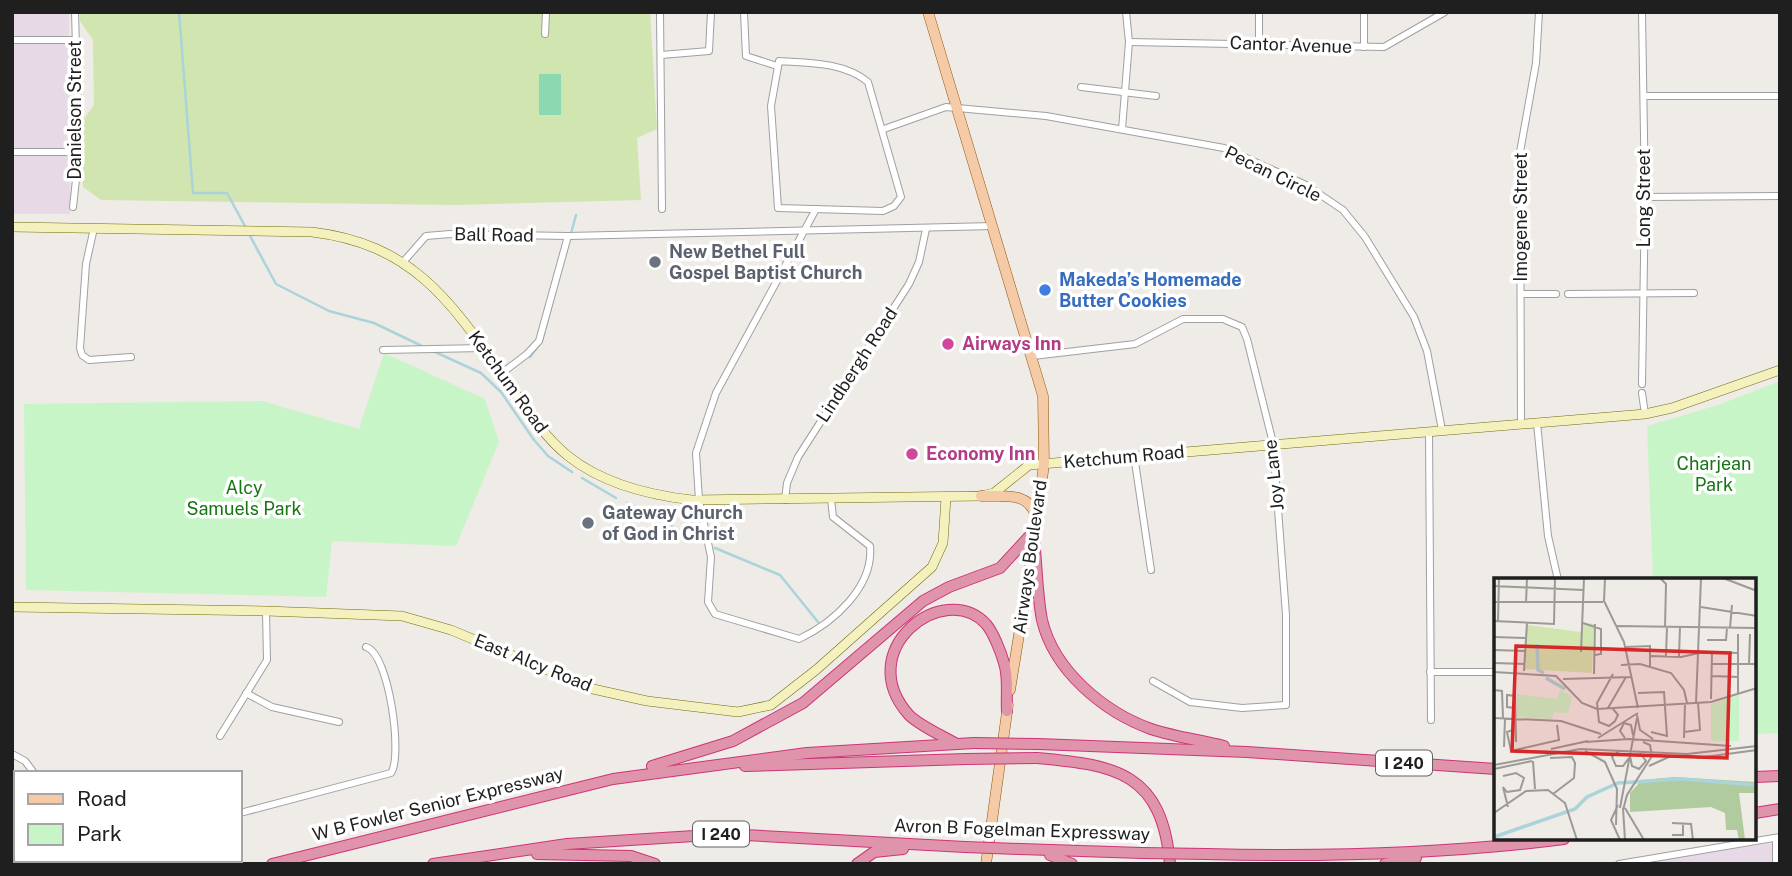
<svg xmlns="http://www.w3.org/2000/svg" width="1792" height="876" font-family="'Public Sans',sans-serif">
	<rect width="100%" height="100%" fill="#efebe6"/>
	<g fill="#e8d9e6">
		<path d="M12,12H69L70,214H12Z"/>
		<path d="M1780,842V864H1617L1668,858Z"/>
	</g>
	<path fill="#d0e5b0" d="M80,12H650L657,129L637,138L641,200L456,205L101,200L83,187L81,123L94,105L93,40L80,21Z"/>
	<g fill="#c8f5c7">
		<path d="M384,353L485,399L499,442L456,546L332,541L326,597L26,590L24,404L262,401L359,429Z"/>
		<path d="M1780,381V733L1755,734V580H1653L1647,426L1718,405Z"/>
	</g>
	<rect fill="#8bd8b1" x="539" y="74" width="22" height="41"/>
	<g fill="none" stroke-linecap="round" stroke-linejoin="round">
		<g stroke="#aad4d9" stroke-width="2.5">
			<path d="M179,12L193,193H227L246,228"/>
			<path d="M249,234L276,284L329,311L374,323L426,348"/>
			<path d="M435,352L481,373L501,392L534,440"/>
			<path d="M530,357L542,341L576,215"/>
			<path d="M535,441L548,456L572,472"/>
			<path d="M582,478L616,498"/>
			<path d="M627,503L702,542"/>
			<path d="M715,548L780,575L818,622"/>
		</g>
		<defs>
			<g id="street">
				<path d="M660,12L662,209"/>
				<path d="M744,12L746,56L777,66"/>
				<path d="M1259,12V44"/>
				<path d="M545,34L546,12"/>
				<path d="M12,40H76"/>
				<path d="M1129,42L1384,47L1445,12"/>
				<path d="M1364,47V12"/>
				<path d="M661,55L709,51L711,12"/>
				<path d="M779,61C809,63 844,62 868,82L901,197L894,206L883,211L778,208L771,106Z"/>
				<path d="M1081,87L1156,96"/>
				<path d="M1644,96H1780"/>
				<path d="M884,129L946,107L1046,116L1224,148L1306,185L1343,210L1365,237L1414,317L1427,351L1442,430"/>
				<path d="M1122,129L1129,42L1126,12"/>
				<path d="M12,152H79"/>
				<path d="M1645,197L1780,196"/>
				<path d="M73,207L79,152L75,12"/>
				<path d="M816,209L716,393L696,453L699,500L711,557L708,602L715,614L799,639C833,623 874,587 870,546L833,517L831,499"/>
				<path d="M94,228L86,264L80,348L82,355L89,360L131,357"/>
				<path d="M404,261L426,236L450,234L568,236L993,226"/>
				<path d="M1521,294H1556"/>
				<path d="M1568,294L1694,293"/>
				<path d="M383,350L483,348"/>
				<path d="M1033,356L1135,344L1183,319H1223L1242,327L1247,339L1273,443L1286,615V705L1242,708L1190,702L1153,681"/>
				<path d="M502,373L527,354L539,341L568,236"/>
				<path d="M1642,384L1645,197L1642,12"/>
				<path d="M1642,393L1645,414"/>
				<path d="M1537,423L1548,536L1558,580"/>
				<path d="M1521,424L1520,152L1536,63L1539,12"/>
				<path d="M1429,431L1431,720"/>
				<path d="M1134,455L1151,570"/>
				<path d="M785,500L787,483L798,457L909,284L919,262L926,229"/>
				<path d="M1430,672H1496"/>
				<path d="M246,693L272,707L339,722"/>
				<path d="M220,736L267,660L266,611"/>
				<path d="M12,754L25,761L34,773"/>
				<path d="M12,793L16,796"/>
				<path d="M240,813L391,773C403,756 389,653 366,647"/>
				<path d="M1776,838V864"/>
				<path d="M39,864L50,860"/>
				<path d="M1619,864L1780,837"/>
			</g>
			<g id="secondary">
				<path d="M12,227L312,232C410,244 448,297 501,373C522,402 540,433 568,456C603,484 648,495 692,500L981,496L994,493L1029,465L1645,414L1672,408L1780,370"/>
				<path d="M12,607L266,611L402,616L451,630L593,689L647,701L738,712L771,705L816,670L932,567L943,543L946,498"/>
			</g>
			<g id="primary">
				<path d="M928,12L1043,396L1044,464L1035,534"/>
				<path d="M981,496C1004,497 1028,491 1036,516"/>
				<path d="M1010,690L1033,549"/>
				<path d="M986,864L1008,705"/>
			</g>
			<g id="highway">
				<path d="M1034,540C1037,566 1037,594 1042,620C1054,671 1104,712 1151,729C1175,737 1200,740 1224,746"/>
				<path d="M955,743C941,735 920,726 909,715C851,650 944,579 986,624C993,632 1001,652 1004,663C1009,677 1006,696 1007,711"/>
				<path d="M1038,744L1247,752L1496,769"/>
				<path d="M1037,758C1117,765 1162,773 1170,864"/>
				<path d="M652,766L733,741L803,703L923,601L949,587L1000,568L1036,529"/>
				<path d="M745,766L966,759"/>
				<path d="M1755,777L1780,776"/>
				<path d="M1755,813L1780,809"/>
				<path d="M1020,849L1142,853"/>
				<path d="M537,854L631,856L655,864"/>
				<path d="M1207,854C1327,857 1446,854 1564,839"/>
				<path d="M1050,855L1072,864"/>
				<path d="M272,864L613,779L807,753L974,743"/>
				<path d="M433,864L567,844L726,834L965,847"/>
				<path d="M857,864L874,852L903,849"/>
				<path d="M1385,864L1416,858"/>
			</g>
		</defs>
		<use href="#street" stroke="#a0a0a0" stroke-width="8"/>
		<use href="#secondary" stroke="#6f6e0e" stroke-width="10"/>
		<use href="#primary" stroke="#8e550c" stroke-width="11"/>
		<use href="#highway" stroke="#cd3379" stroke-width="12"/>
		<use href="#street" stroke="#fff" stroke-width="6"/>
		<use href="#secondary" stroke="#f5f1bf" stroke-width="9"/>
		<use href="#primary" stroke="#f5caa6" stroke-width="10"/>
		<use href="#highway" stroke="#e094ab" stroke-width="10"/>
		<defs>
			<g id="highway-bridge">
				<path d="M974,743L1038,744"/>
				<path d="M966,759L1037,758"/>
				<path d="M965,847L1020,849"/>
				<path d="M1142,853L1207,854"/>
			</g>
		</defs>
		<use href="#highway-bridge" stroke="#cd3379" stroke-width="12" stroke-linecap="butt"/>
		<use href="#highway-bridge" stroke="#e094ab" stroke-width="10"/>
	</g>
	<g fill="#6b7280" stroke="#fff" stroke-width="2.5">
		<circle cx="655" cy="262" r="7"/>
		<circle cx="588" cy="523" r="7"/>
	</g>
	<circle fill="#3f7fe0" stroke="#fff" stroke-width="2.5" cx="1045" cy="290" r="7"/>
	<g fill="#d1479c" stroke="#fff" stroke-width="2.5">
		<circle cx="948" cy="344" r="7"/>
		<circle cx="912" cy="454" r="7"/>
	</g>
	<g text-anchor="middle" stroke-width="7" stroke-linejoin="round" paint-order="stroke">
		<g fill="#fff" stroke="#626262" stroke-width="2">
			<rect x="1376" y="750.5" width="56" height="25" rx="5"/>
			<rect x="693" y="821.5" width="56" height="25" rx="5"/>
		</g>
		<g font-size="16" font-weight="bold" fill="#1f1f1f">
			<text x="1404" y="769">I 240</text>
			<text x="721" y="840">I 240</text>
		</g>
		<g font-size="18" fill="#1f1f1f" stroke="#fff">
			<text transform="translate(1291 45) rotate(2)" y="6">Cantor Avenue</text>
			<text transform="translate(75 110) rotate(-90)" y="6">Danielson Street</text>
			<text transform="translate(1273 174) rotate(26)" y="6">Pecan Circle</text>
			<text transform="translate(1644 198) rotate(-90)" y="6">Long Street</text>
			<text transform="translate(1521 217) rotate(-90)" y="6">Imogene Street</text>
			<text transform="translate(494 235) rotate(1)" y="6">Ball Road</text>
			<text transform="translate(857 365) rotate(-57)" y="6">Lindbergh Road</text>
			<text transform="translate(508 382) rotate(54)" y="6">Ketchum Road</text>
			<text transform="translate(1124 457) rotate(-5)" y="6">Ketchum Road</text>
			<text transform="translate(1274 475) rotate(-96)" y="6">Joy Lane</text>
			<text transform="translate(1030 557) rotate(-82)" y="6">Airways Boulevard</text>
			<text transform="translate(533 663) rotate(22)" y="6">East Alcy Road</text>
			<text transform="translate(438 804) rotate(-14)" y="6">W B Fowler Senior Expressway</text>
			<text transform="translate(1022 830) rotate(2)" y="6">Avron B Fogelman Expressway</text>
		</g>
		<g font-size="18" font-weight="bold" fill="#5b616d" stroke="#fff" text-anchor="start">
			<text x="669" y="258">New Bethel Full<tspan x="669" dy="21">Gospel Baptist Church</tspan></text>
			<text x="602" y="519">Gateway Church<tspan x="602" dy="21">of God in Christ</tspan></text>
		</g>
		<g font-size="18" font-weight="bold" fill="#366cbe" stroke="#fff" text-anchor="start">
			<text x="1059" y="286">Makeda’s Homemade<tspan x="1059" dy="21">Butter Cookies</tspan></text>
		</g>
		<g font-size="18" font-weight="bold" fill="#b23c85" stroke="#fff" text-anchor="start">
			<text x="962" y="350">Airways Inn</text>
			<text x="926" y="460">Economy Inn</text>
		</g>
		<g font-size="18" fill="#177614" stroke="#fff">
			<text x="1714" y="470">Charjean<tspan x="1714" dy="21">Park</tspan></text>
			<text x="244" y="494">Alcy<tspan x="244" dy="21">Samuels Park</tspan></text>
		</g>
	</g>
	<g transform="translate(1494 578)">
		<rect width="262" height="262" fill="#efebe6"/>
		<path d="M90,45L100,46L98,95L31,91L33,47L87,54Z" fill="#d0e5b0"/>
		<path d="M180,199L262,204V215H245L251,262H245L243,252H232L231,235L217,229L136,234V215L148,202Z" fill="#b0cb9e"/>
		<path d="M66,112L78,118L74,135L60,134L58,141L23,139V116L63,121ZM245,117V163H217V126Z" fill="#c8f5c7"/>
		<path fill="none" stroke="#aad4d9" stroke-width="3.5" d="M43,66L44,92L50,95M52,100L71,111M0,259L81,231L93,219L124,205L187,201L263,207"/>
		<path fill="none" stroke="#9c9996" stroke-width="2" d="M111,0L110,23L130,64L144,130M166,0L172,6L171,49M229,0L263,13M0,8L89,12M0,24H109M32,25L33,0M207,29L263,38M0,43L60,46L61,0M4,44L5,0M89,45L107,51V76L101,77M123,48L263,50M236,50L238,27M0,59L31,60M213,62H232L233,50M132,69L156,68V88M0,72L31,73M87,74L90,0M212,74L244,75M157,78L187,79L210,74M172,78L173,49M185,78L186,49M0,85L31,86M218,86H263M255,86L256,56M127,87L146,86L177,95L190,112L193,125M30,93L33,45M0,94L62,98L88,125L103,131L217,124L263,110M100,96L101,46M119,96L103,125L105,144L115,148L121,143L124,137L119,131M218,98L244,99M69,101L138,99M0,112L8,113L9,140M144,115L170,114L173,158L157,154M244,116V56M217,121L218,74M202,125L207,0M21,130L13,129V117L21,118L22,164M114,130L132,99M143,137L146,152L159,161M0,140L67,143L107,156M19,152L13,154L17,173L65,162L63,147M190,154L206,152L204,125M104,160L144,135M131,160L126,153L130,145L137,147L139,157M190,160L191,125M92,164L135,161L237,168M10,169L11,140M57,171L94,163M91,173L111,184L123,211L122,247M125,173L118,179L122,188H129L135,180M136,178L138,188L145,191L152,183L146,175M56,180L78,179L81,185L80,200L59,216M203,180L263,172M39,183L41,211M0,187L86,171L193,176L263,168M155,188L177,178M0,191L38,183M9,198L22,195L30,200L26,212L13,214L9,209L14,229M124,227L117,242L126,262M126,230L143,140M129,230L131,262M131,230L150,262M129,232L133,217L158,178L156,167L149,164M0,235L32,213L54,212L71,225L83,262M178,245L197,246L199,262M178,257H189V245"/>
		<path fill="#d62828" fill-opacity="0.15" stroke="#d62828" stroke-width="3.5" d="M22,68L236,75L233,180L18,173Z"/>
		<rect width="262" height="262" fill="none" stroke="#1f1f1f" stroke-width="3.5"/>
	</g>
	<rect width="1792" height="876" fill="none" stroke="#1f1f1f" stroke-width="28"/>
	<rect x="14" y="771" width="228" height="91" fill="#ffffff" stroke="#a5a5a5" stroke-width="2"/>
	<rect x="28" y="794" width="35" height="10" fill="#f5caa6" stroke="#a5a5a5" stroke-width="2"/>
	<text x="77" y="806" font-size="21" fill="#1f1f1f">Road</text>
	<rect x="28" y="824" width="35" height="21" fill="#c8f5c7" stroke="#a5a5a5" stroke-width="2"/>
	<text x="77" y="841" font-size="21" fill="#1f1f1f">Park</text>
</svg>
